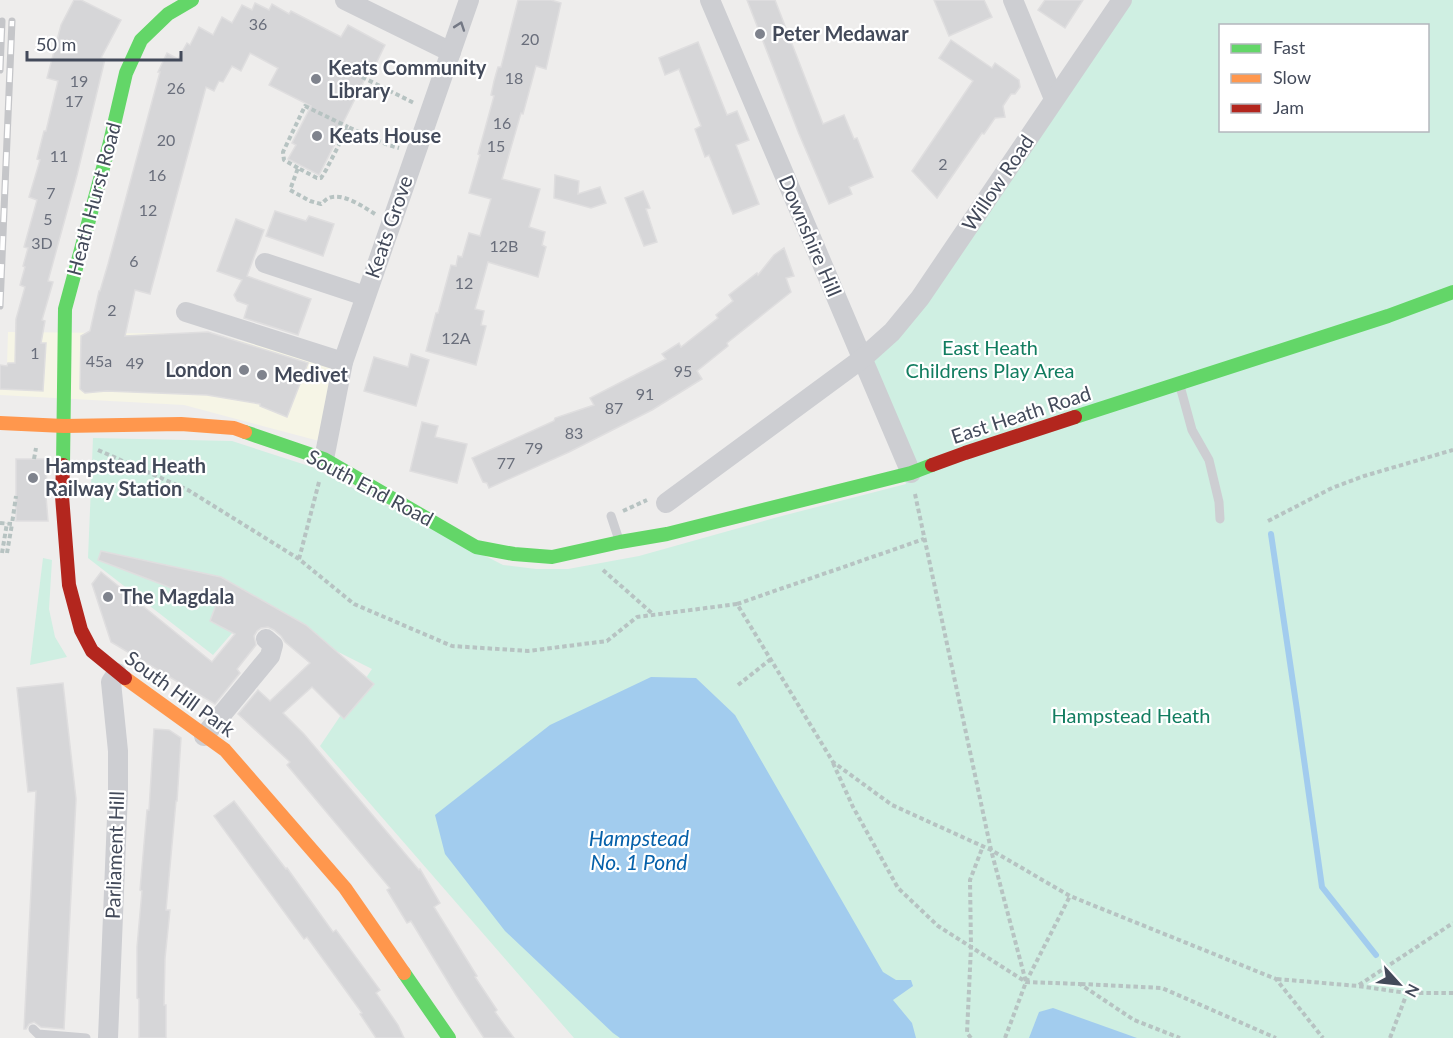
<svg xmlns="http://www.w3.org/2000/svg" width="1453" height="1038" font-family="Lato,sans-serif">
	<rect width="100%" height="100%" fill="#eeedec"/>
	<path fill="#f6f5e6" d="M8,332L215,334L347,369L323,442L184,405L0,395V365H7Z"/>
	<g fill="#cfefe2" fill-rule="evenodd">
		<path d="M1122,0H1453V1038H574L320,746L372,669L253,609L213,655L88,558L93,438L232,441L312,467L503,565L536,569H568L639,556L778,517L906,484L863,358L892,332ZM1220,26H1428V130H1220Z"/>
		<path d="M43,558L52,560L49,609L55,637L67,657L30,665Z"/>
	</g>
	<g fill="#a2ccee">
		<path d="M651,677L696,678L735,715L883,972L896,980H911L913,986L893,1000L912,1023L916,1038H620L613,1033L505,931L445,854L435,815L550,725Z"/>
		<path d="M1053,1008L1137,1038H1029L1039,1012Z"/>
	</g>
	<g fill="none" stroke-linecap="round" stroke-linejoin="round">
		<path stroke="#a2ccee" stroke-width="6" d="M1271,534L1297,710L1322,887L1376,955"/>
	</g>
	<g fill="#d6d6d8" stroke="#dfdedf" stroke-width="1.5">
		<path d="M74,0H81L121,20L101,58L105,59L77,175L48,281L53,282L42,320L45,321L41,343H46L43,391L0,389V365L7,366L8,363H15L16,319L25,287L20,285L25,267L23,266L28,248L24,247L37,200L29,197L40,160L37,159L44,131H46L58,81L47,78L61,25Z"/>
		<path d="M518,0H551L561,3L546,69L536,66L523,114L521,113L502,179L540,189L529,227L545,232L542,245L546,247L538,277L488,262L475,309L484,311L481,325L486,326L476,365L426,351L436,313H438L451,265L456,266L458,256L462,257L469,233L480,236L491,199L469,193L480,155L478,154L494,96L491,95L494,81L498,67H501Z"/>
		<path d="M747,0H775L823,124L844,115L854,139L857,138L873,177L849,187L852,194L829,204L799,134Z"/>
		<path d="M934,0H984L992,17L949,36Z"/>
		<path d="M1045,0H1083L1065,28L1038,10Z"/>
		<path d="M255,3L269,10L272,4L289,14L291,11L341,37L348,25L385,45L371,74L368,73L341,127L343,128L319,175L288,159L296,145L292,143L311,106L269,85L278,68L250,53L241,71L232,66L223,82L219,81L214,91L206,87L150,294L135,290L125,336L208,332L308,363L287,417L260,406V404L207,395L106,391L85,393L80,389L81,336L90,331L99,291H100L108,264L160,72H158L167,53L178,59L187,43L190,45L199,27L213,35L222,17L232,23L242,5L252,10Z"/>
		<path d="M951,40L992,68L995,63L1019,80L1020,87L1015,94H1011L1003,106L1005,117L995,118L984,134L982,133L937,198L912,171L973,81L939,58Z"/>
		<path d="M698,42L727,115L737,111L749,140L736,145L759,204L733,214L709,155L705,157L695,129L701,126L679,69L665,75L659,58Z"/>
		<path d="M555,175L579,181L578,194L600,187L606,203L591,208L554,198Z"/>
		<path d="M643,191L650,208L646,209L657,242L644,246L625,198Z"/>
		<path d="M275,211L306,221L309,216L334,224L323,256L266,236Z"/>
		<path d="M236,219L264,230L247,276L311,299L298,335L244,318L248,305L237,301L234,295L242,280L217,271Z"/>
		<path d="M784,248L794,276L786,278L791,292L727,343L728,346L697,371L702,379L652,410L569,452L489,488L487,483L483,482L472,458L554,421L555,418L594,405L590,398L666,359L662,354L679,343L681,347L718,318L716,315L733,301L729,295L757,273L758,275L774,255Z"/>
		<path d="M411,354L429,360L416,406L364,391L374,357L408,367Z"/>
		<path d="M422,422L438,426L435,437L467,444L457,483L410,471Z"/>
		<path d="M16,459H47L46,496L48,521H16Z"/>
		<path d="M101,551L221,577L306,625L374,684L344,719L312,687L283,713L304,734L419,870L420,869L440,903L434,907L477,976L475,977L497,1010L495,1012L514,1038H484L456,995L411,921L407,923L387,890L390,888L287,765L290,762L238,714L258,690L270,701L310,663L285,642L281,636L274,630L268,627L261,628L257,631L254,636L256,645L237,669L240,673L215,704L111,642L92,584L101,572L212,662L235,634L210,621L216,605L98,560Z"/>
		<path d="M63,683L76,799L64,1029L41,1027L34,1022L29,1024L26,1029H24L36,791L28,792L17,688Z"/>
		<path d="M154,729L169,730L181,738L177,801H176L166,910H170L165,958L164,1005H166V1038H139V999L137,998V947L142,891L140,890L147,810H149Z"/>
		<path d="M234,801L286,869L287,868L333,932L336,930L380,990L376,993L398,1025L404,1038H376L360,1014L362,1013L307,937L304,939L214,816Z"/>
	</g>
	<g fill="none" stroke-linecap="round" stroke-linejoin="round">
		<g stroke="#b7c3c2" stroke-width="4" stroke-dasharray="4.5 3" stroke-linecap="butt">
			<path d="M362,77L414,103"/>
			<path d="M298,168L284,160L283,152L305,106L348,127"/>
			<path d="M375,214C364,207 342,192 329,198C326,199 324,202 321,204L310,201L290,190L298,168L317,178H321L326,170L348,127L388,145L399,148"/>
			<path d="M98,450L188,490L299,559L354,604L452,646L528,651L607,641L637,617L737,604L833,762L892,805L991,850L1070,896L1276,979L1323,1038"/>
			<path d="M34,459L36,448"/>
			<path d="M915,494L991,850L1026,982"/>
			<path d="M623,511L647,500"/>
			<path d="M1268,521L1332,488L1364,476L1453,450"/>
			<path d="M0,523L12,524L16,496"/>
			<path d="M2,553L7,523"/>
			<path d="M7,553L12,524"/>
			<path d="M299,559L319,482"/>
			<path d="M603,570L654,615"/>
			<path d="M737,604L924,539"/>
			<path d="M738,685L771,659"/>
			<path d="M833,763L853,807L898,888L938,926L1026,982L1080,984L1134,1020L1180,1038"/>
			<path d="M1277,979L1358,986L1407,993"/>
			<path d="M1081,984L1162,988L1276,1038"/>
			<path d="M1359,985L1453,923"/>
			<path d="M971,1038L967,1033L971,947L970,880L983,846"/>
			<path d="M1005,1038L1026,982L1070,896"/>
			<path d="M1390,1038L1407,993H1453"/>
		</g>
		<g stroke="#cdced2" stroke-width="9">
			<path d="M1180,386L1192,430L1209,460L1219,502L1220,519"/>
			<path d="M611,516L619,540"/>
			<path d="M33,1029L38,1034L86,1038"/>
		</g>
		<g stroke="#cdced2" stroke-width="20">
			<path d="M345,0L451,52"/>
			<path d="M710,0C776,158 845,315 911,473"/>
			<path d="M1013,0L1054,99"/>
			<path d="M265,263L365,296"/>
			<path d="M186,312L343,362"/>
			<path d="M324,459L343,362L469,0"/>
			<path d="M666,503L863,358L892,332L920,298L1122,0"/>
			<path d="M204,736L270,656L273,645L266,639"/>
			<path d="M108,1038L118,793V751L111,682L117,673"/>
		</g>
		<g stroke="#63d668" stroke-width="14">
			<path d="M1075,417L1388,316L1453,292"/>
			<path d="M245,432L324,459L476,547L514,554L552,557L620,542L667,534L911,473L932,465"/>
			<path d="M63,465L65,309L110,142L126,73L141,40L168,14L192,0"/>
			<path d="M404,973L449,1038"/>
		</g>
		<g stroke="#ff974d" stroke-width="14">
			<path d="M0,423L64,426L181,424L234,428L245,432"/>
			<path d="M125,678L225,750L345,888L404,973"/>
		</g>
		<g stroke="#b3261e" stroke-width="14">
			<path d="M63,465L62,496L69,585L81,630L92,651L125,678"/>
			<path d="M932,465L965,453L1075,417"/>
		</g>
		<defs>
			<g id="rail">
				<path d="M0,70L2,21"/>
				<path d="M0,306L12,21"/>
			</g>
		</defs>
		<use href="#rail" stroke="#c5c6c9" stroke-width="7"/>
		<use href="#rail" stroke="#fff" stroke-width="4.5" stroke-dasharray="14" stroke-linecap="butt"/>
	</g>
	<defs><path id="oneway-chevron" d="M-2-3.5L2.5 0L-2 3.5" fill="none" stroke-width="1.6" stroke-linecap="round" stroke-linejoin="round" transform="scale(1.5)"/></defs>
	<use stroke="#737884" href="#oneway-chevron" transform="translate(460 26) rotate(-71)"/>
	<g fill="#7f838d" stroke="#fff" stroke-width="2">
		<circle cx="760" cy="34" r="6"/>
		<circle cx="316" cy="79" r="6"/>
		<circle cx="317" cy="136" r="6"/>
		<circle cx="244" cy="370" r="6"/>
		<circle cx="262" cy="375" r="6"/>
		<circle cx="33" cy="478" r="6"/>
		<circle cx="108" cy="597" r="6"/>
	</g>
	<g text-anchor="middle" stroke-width="4.5" stroke-linejoin="round" paint-order="stroke">
		<g font-size="16" fill="#696e7b">
			<text x="258" y="30">36</text>
			<text x="530" y="45">20</text>
			<text x="514" y="84">18</text>
			<text x="79" y="87">19</text>
			<text x="176" y="94">26</text>
			<text x="74" y="107">17</text>
			<text x="502" y="129">16</text>
			<text x="166" y="146">20</text>
			<text x="496" y="152">15</text>
			<text x="59" y="162">11</text>
			<text x="943" y="170">2</text>
			<text x="157" y="181">16</text>
			<text x="51" y="199">7</text>
			<text x="148" y="216">12</text>
			<text x="48" y="225">5</text>
			<text x="42" y="249">3D</text>
			<text x="504" y="252">12B</text>
			<text x="134" y="267">6</text>
			<text x="464" y="289">12</text>
			<text x="112" y="316">2</text>
			<text x="456" y="344">12A</text>
			<text x="35" y="359">1</text>
			<text x="99" y="367">45a</text>
			<text x="135" y="369">49</text>
			<text x="683" y="377">95</text>
			<text x="645" y="400">91</text>
			<text x="614" y="414">87</text>
			<text x="574" y="439">83</text>
			<text x="534" y="454">79</text>
			<text x="506" y="469">77</text>
		</g>
		<g font-size="20" font-weight="bold" fill="#434a5a" stroke="#fff" text-anchor="start">
			<text x="772" y="41">Peter Medawar</text>
			<text x="328" y="75">Keats Community<tspan x="328" dy="23">Library</tspan></text>
			<text x="329" y="143">Keats House</text>
			<text x="232" y="377" text-anchor="end">London</text>
			<text x="274" y="382">Medivet</text>
			<text x="45" y="473">Hampstead Heath<tspan x="45" dy="23">Railway Station</tspan></text>
			<text x="120" y="604">The Magdala</text>
		</g>
		<g font-size="20" fill="#434a5a" stroke="#fff">
			<text transform="translate(998 183) rotate(-56)" y="7">Willow Road</text>
			<text transform="translate(94 199) rotate(-75)" y="7">Heath Hurst Road</text>
			<text transform="translate(389 227) rotate(-71)" y="7">Keats Grove</text>
			<text transform="translate(810 236) rotate(67)" y="7">Downshire Hill</text>
			<text transform="translate(1021 415) rotate(-18)" y="7">East Heath Road</text>
			<text transform="translate(370 488) rotate(28)" y="7">South End Road</text>
			<text transform="translate(180 694) rotate(36)" y="7">South Hill Park</text>
			<text transform="translate(115 855) rotate(-88)" y="7">Parliament Hill</text>
		</g>
		<g font-size="20" fill="#127d60" stroke="#fff">
			<text x="990" y="355">East Heath<tspan x="990" dy="23">Childrens Play Area</tspan></text>
			<text x="1131" y="723">Hampstead Heath</text>
		</g>
		<g font-size="21" font-style="italic" fill="#0661aa" stroke="#fff">
			<text x="639" y="846">Hampstead<tspan x="639" dy="24">No. 1 Pond</tspan></text>
		</g>
	</g>
	<rect x="1219" y="24" width="210" height="108" fill="#ffffff" stroke="#b4b7bd" stroke-width="1.5"/>
	<rect x="1231" y="44" width="30" height="9" fill="#63d668" stroke="#b4b7bd" stroke-width="1.5"/>
	<text x="1273" y="54" font-size="18" fill="#434a5a">Fast</text>
	<rect x="1231" y="74" width="30" height="9" fill="#ff974d" stroke="#b4b7bd" stroke-width="1.5"/>
	<text x="1273" y="84" font-size="18" fill="#434a5a">Slow</text>
	<rect x="1231" y="104" width="30" height="9" fill="#b3261e" stroke="#b4b7bd" stroke-width="1.5"/>
	<text x="1273" y="114" font-size="18" fill="#434a5a">Jam</text>
	<g transform="translate(1399 984) rotate(117)" stroke="#ffffff" stroke-width="4.5" paint-order="stroke">
	<path d="M0-4.5L10 22L0 15L-10 22Z" fill="#434a5a"/>
	<text y="-9" font-size="16" font-weight="bold" text-anchor="middle" fill="#434a5a">N</text>
	</g>
	<path d="M27 51v9h154v-9" fill="none" stroke="#434a5a" stroke-width="3"/>
	<text x="36" y="51" font-size="18" fill="#434a5a" stroke="#ffffff" stroke-width="4.5" paint-order="stroke">50 m</text>
</svg>
